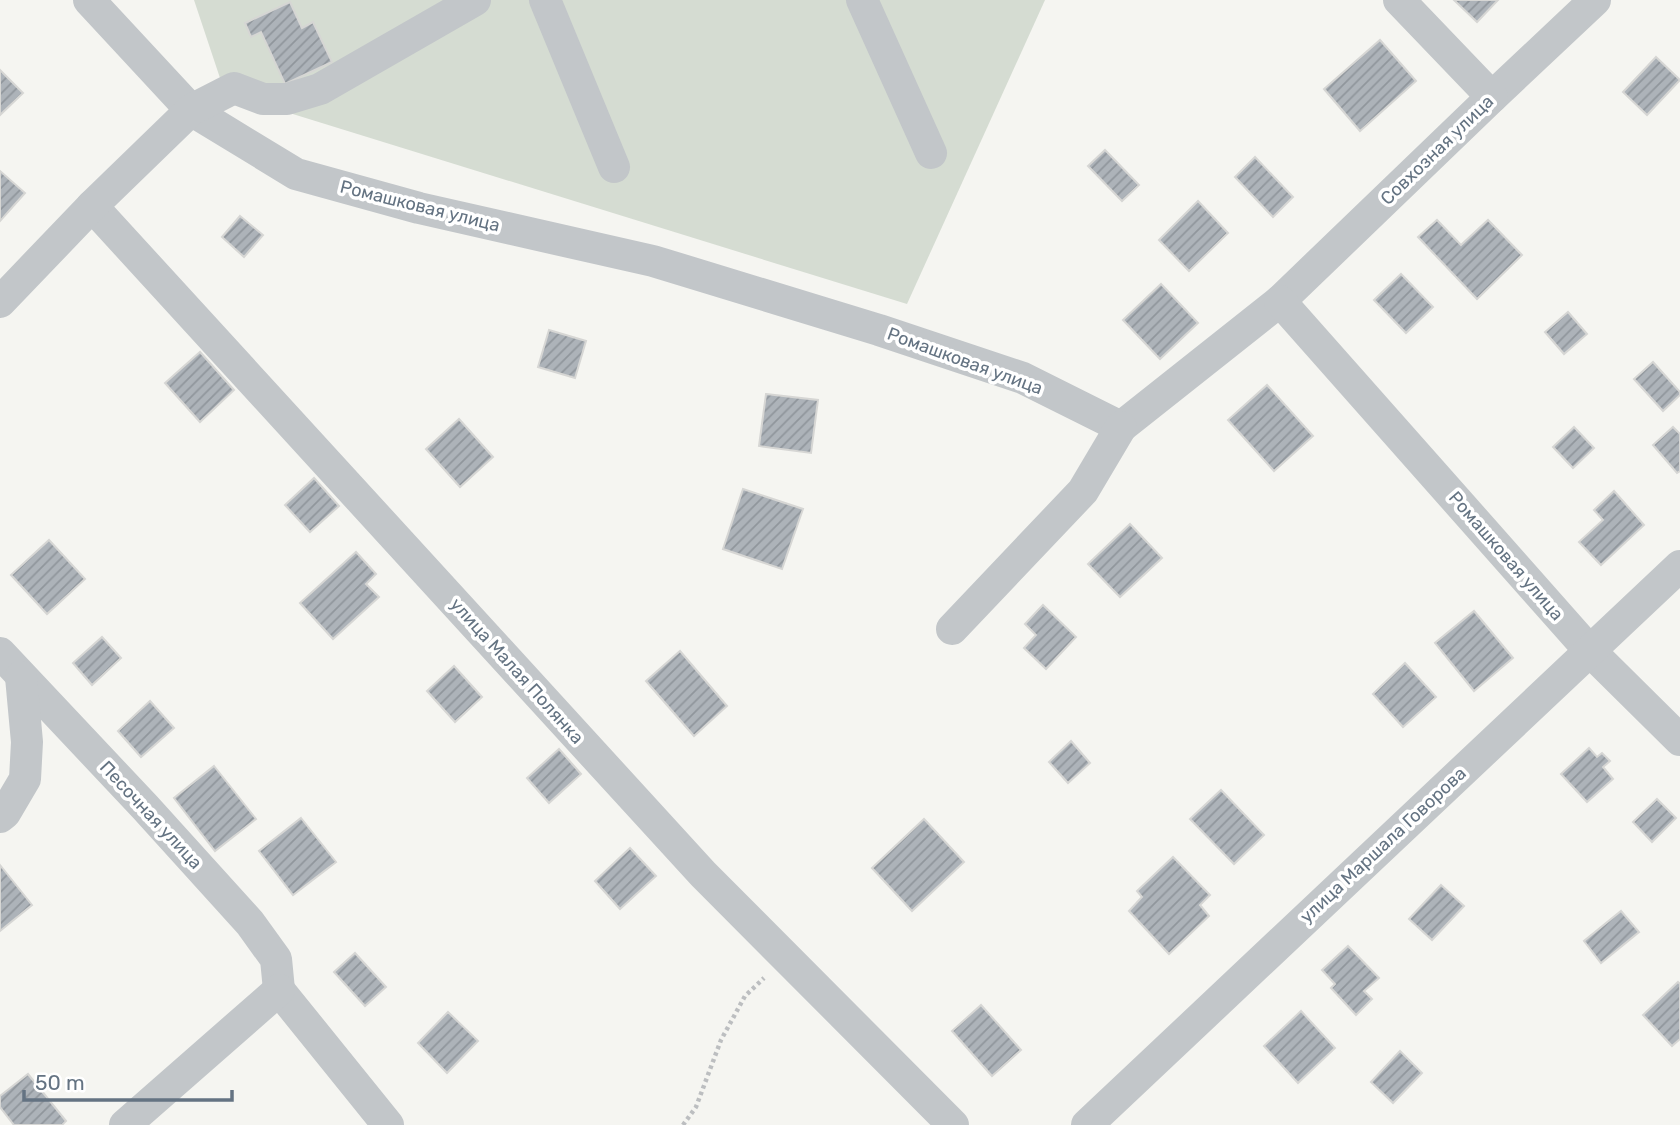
<svg xmlns="http://www.w3.org/2000/svg" width="1680" height="1125" font-family="Rubik,sans-serif">
	<defs>
		<pattern id="building-hatch" width="6" height="6" patternUnits="userSpaceOnUse" patternTransform="scale(1.75)"><rect width="6" height="6" fill="#adb3b9"/><path d="M-1 1l2-2M0 6l6-6M5 7l2-2" fill="none" stroke="#90969c"/></pattern>
	</defs>
	<rect width="100%" height="100%" fill="#f5f5f1"/>
	<path fill="#d5dcd2" d="M194,0H1045L907,304L225,93Z"/>
	<g fill="url(#building-hatch)" stroke="#d6d6d4" stroke-width="2">
		<path d="M1454,0H1498L1477,22Z"/>
		<path d="M290,2L302,28L313,22L332,62L285,84L261,32L251,37L245,23Z"/>
		<path d="M1380,40L1416,81L1360,131L1324,89Z"/>
		<path d="M1656,57L1680,80L1647,115L1623,92Z"/>
		<path d="M0,70L23,93L0,115Z"/>
		<path d="M1105,150L1139,185L1122,201L1088,166Z"/>
		<path d="M1255,157L1293,197L1273,217L1235,177Z"/>
		<path d="M0,171L25,193L0,221Z"/>
		<path d="M1198,201L1228,233L1189,271L1159,240Z"/>
		<path d="M240,216L263,235L244,257L222,237Z"/>
		<path d="M1437,220L1461,245L1488,220L1522,255L1477,299L1418,237Z"/>
		<path d="M1401,274L1433,307L1406,333L1374,300Z"/>
		<path d="M1161,284L1198,323L1160,359L1123,320Z"/>
		<path d="M1568,312L1587,334L1564,354L1545,332Z"/>
		<path d="M549,330L586,341L575,378L538,367Z"/>
		<path d="M200,352L234,390L200,422L165,383Z"/>
		<path d="M1653,362L1680,392V395L1663,411L1634,379Z"/>
		<path d="M1267,385L1313,436L1274,471L1228,420Z"/>
		<path d="M766,394L818,400L811,453L759,446Z"/>
		<path d="M459,419L493,457L460,487L426,449Z"/>
		<path d="M1574,427L1594,448L1573,468L1553,447Z"/>
		<path d="M1673,427L1680,434V471L1677,473L1653,445Z"/>
		<path d="M314,478L339,506L310,532L285,505Z"/>
		<path d="M743,489L803,509L782,569L723,549Z"/>
		<path d="M1614,491L1644,525L1601,565L1579,542L1603,520L1594,510Z"/>
		<path d="M1130,524L1162,558L1120,597L1088,564Z"/>
		<path d="M49,540L85,579L47,614L11,575Z"/>
		<path d="M356,552L376,574L366,584L379,597L333,639L300,603Z"/>
		<path d="M1043,605L1076,637L1046,669L1024,648L1036,635L1025,624Z"/>
		<path d="M1474,611L1513,658L1474,691L1435,643Z"/>
		<path d="M102,637L121,658L92,685L73,663Z"/>
		<path d="M680,651L727,706L694,736L646,681Z"/>
		<path d="M1405,663L1436,697L1403,727L1373,694Z"/>
		<path d="M454,666L482,697L455,722L427,691Z"/>
		<path d="M150,701L174,728L141,757L118,731Z"/>
		<path d="M1071,741L1090,763L1068,783L1049,762Z"/>
		<path d="M1589,748L1597,757L1602,753L1610,761L1603,767L1613,779L1587,802L1561,774Z"/>
		<path d="M559,749L581,774L549,803L527,778Z"/>
		<path d="M214,766L256,819L215,851L174,798Z"/>
		<path d="M1221,790L1264,835L1234,864L1190,819Z"/>
		<path d="M1657,799L1676,818L1652,842L1633,822Z"/>
		<path d="M301,818L336,862L293,895L259,851Z"/>
		<path d="M924,819L964,862L912,911L872,868Z"/>
		<path d="M630,848L656,876L620,909L595,881Z"/>
		<path d="M1173,857L1210,895L1200,905L1209,916L1169,954L1129,911L1142,897L1137,891Z"/>
		<path d="M0,865L32,905L0,931Z"/>
		<path d="M1441,885L1464,906L1432,940L1409,919Z"/>
		<path d="M1621,911L1639,932L1601,963L1584,941Z"/>
		<path d="M1348,946L1379,978L1364,991L1372,999L1356,1015L1331,988L1335,984L1322,970Z"/>
		<path d="M355,953L386,987L365,1006L334,972Z"/>
		<path d="M1678,982L1680,984V1039L1672,1046L1643,1015Z"/>
		<path d="M981,1005L1021,1050L992,1076L952,1031Z"/>
		<path d="M1301,1011L1335,1048L1298,1083L1264,1046Z"/>
		<path d="M448,1012L478,1041L447,1073L418,1043Z"/>
		<path d="M1400,1051L1422,1073L1393,1103L1371,1082Z"/>
		<path d="M28,1074L66,1121L62,1125H14L0,1107V1096Z"/>
	</g>
	<g fill="none" stroke-linecap="round" stroke-linejoin="round">
		<path stroke="#bcbec0" stroke-width="4.5" stroke-dasharray="3.5 3.5" stroke-linecap="butt" d="M683,1125L696,1107L721,1040L745,996L764,978"/>
		<g stroke="#c2c6c9" stroke-width="32">
			<path d="M89,0L191,110L296,174L419,208L653,261L879,330L1023,378L1121,427L1280,301L1492,97L1595,0"/>
			<path d="M545,0L614,167"/>
			<path d="M862,0L931,153"/>
			<path d="M1399,0L1492,97"/>
			<path d="M92,206L703,874L953,1125"/>
			<path d="M1280,301L1589,650L1680,740"/>
			<path d="M0,302L92,206L191,110L234,88L263,99H287L320,89L475,0"/>
			<path d="M952,629L1083,491L1121,427"/>
			<path d="M0,653L145,807L250,923L276,959L279,990"/>
			<path d="M0,817L5,813L25,779L27,742L21,677"/>
			<path d="M279,990L388,1125"/>
			<path d="M125,1125L279,990"/>
			<path d="M1087,1125L1680,566"/>
		</g>
	</g>
	<g text-anchor="middle" stroke-width="7" stroke-linejoin="round" paint-order="stroke">
		<g font-size="18" fill="#647382" stroke="#fff">
			<text transform="translate(1437 150) rotate(-44)" y="6">Совхозная улица</text>
			<text transform="translate(420 206) rotate(14)" y="6">Ромашковая улица</text>
			<text transform="translate(965 361) rotate(20)" y="6">Ромашковая улица</text>
			<text transform="translate(1506 556) rotate(49)" y="6">Ромашковая улица</text>
			<text transform="translate(517 671) rotate(48)" y="6">улица Малая Полянка</text>
			<text transform="translate(151 815) rotate(47)" y="6">Песочная улица</text>
			<text transform="translate(1383 845) rotate(-43)" y="6">улица Маршала Говорова</text>
		</g>
	</g>
	<path d="M24 1090v10h208v-10" fill="none" stroke="#647382" stroke-width="3.5"/>
	<text x="35" y="1090" font-size="21" fill="#647382" stroke="#ffffff" stroke-width="5" paint-order="stroke">50 m</text>
</svg>
